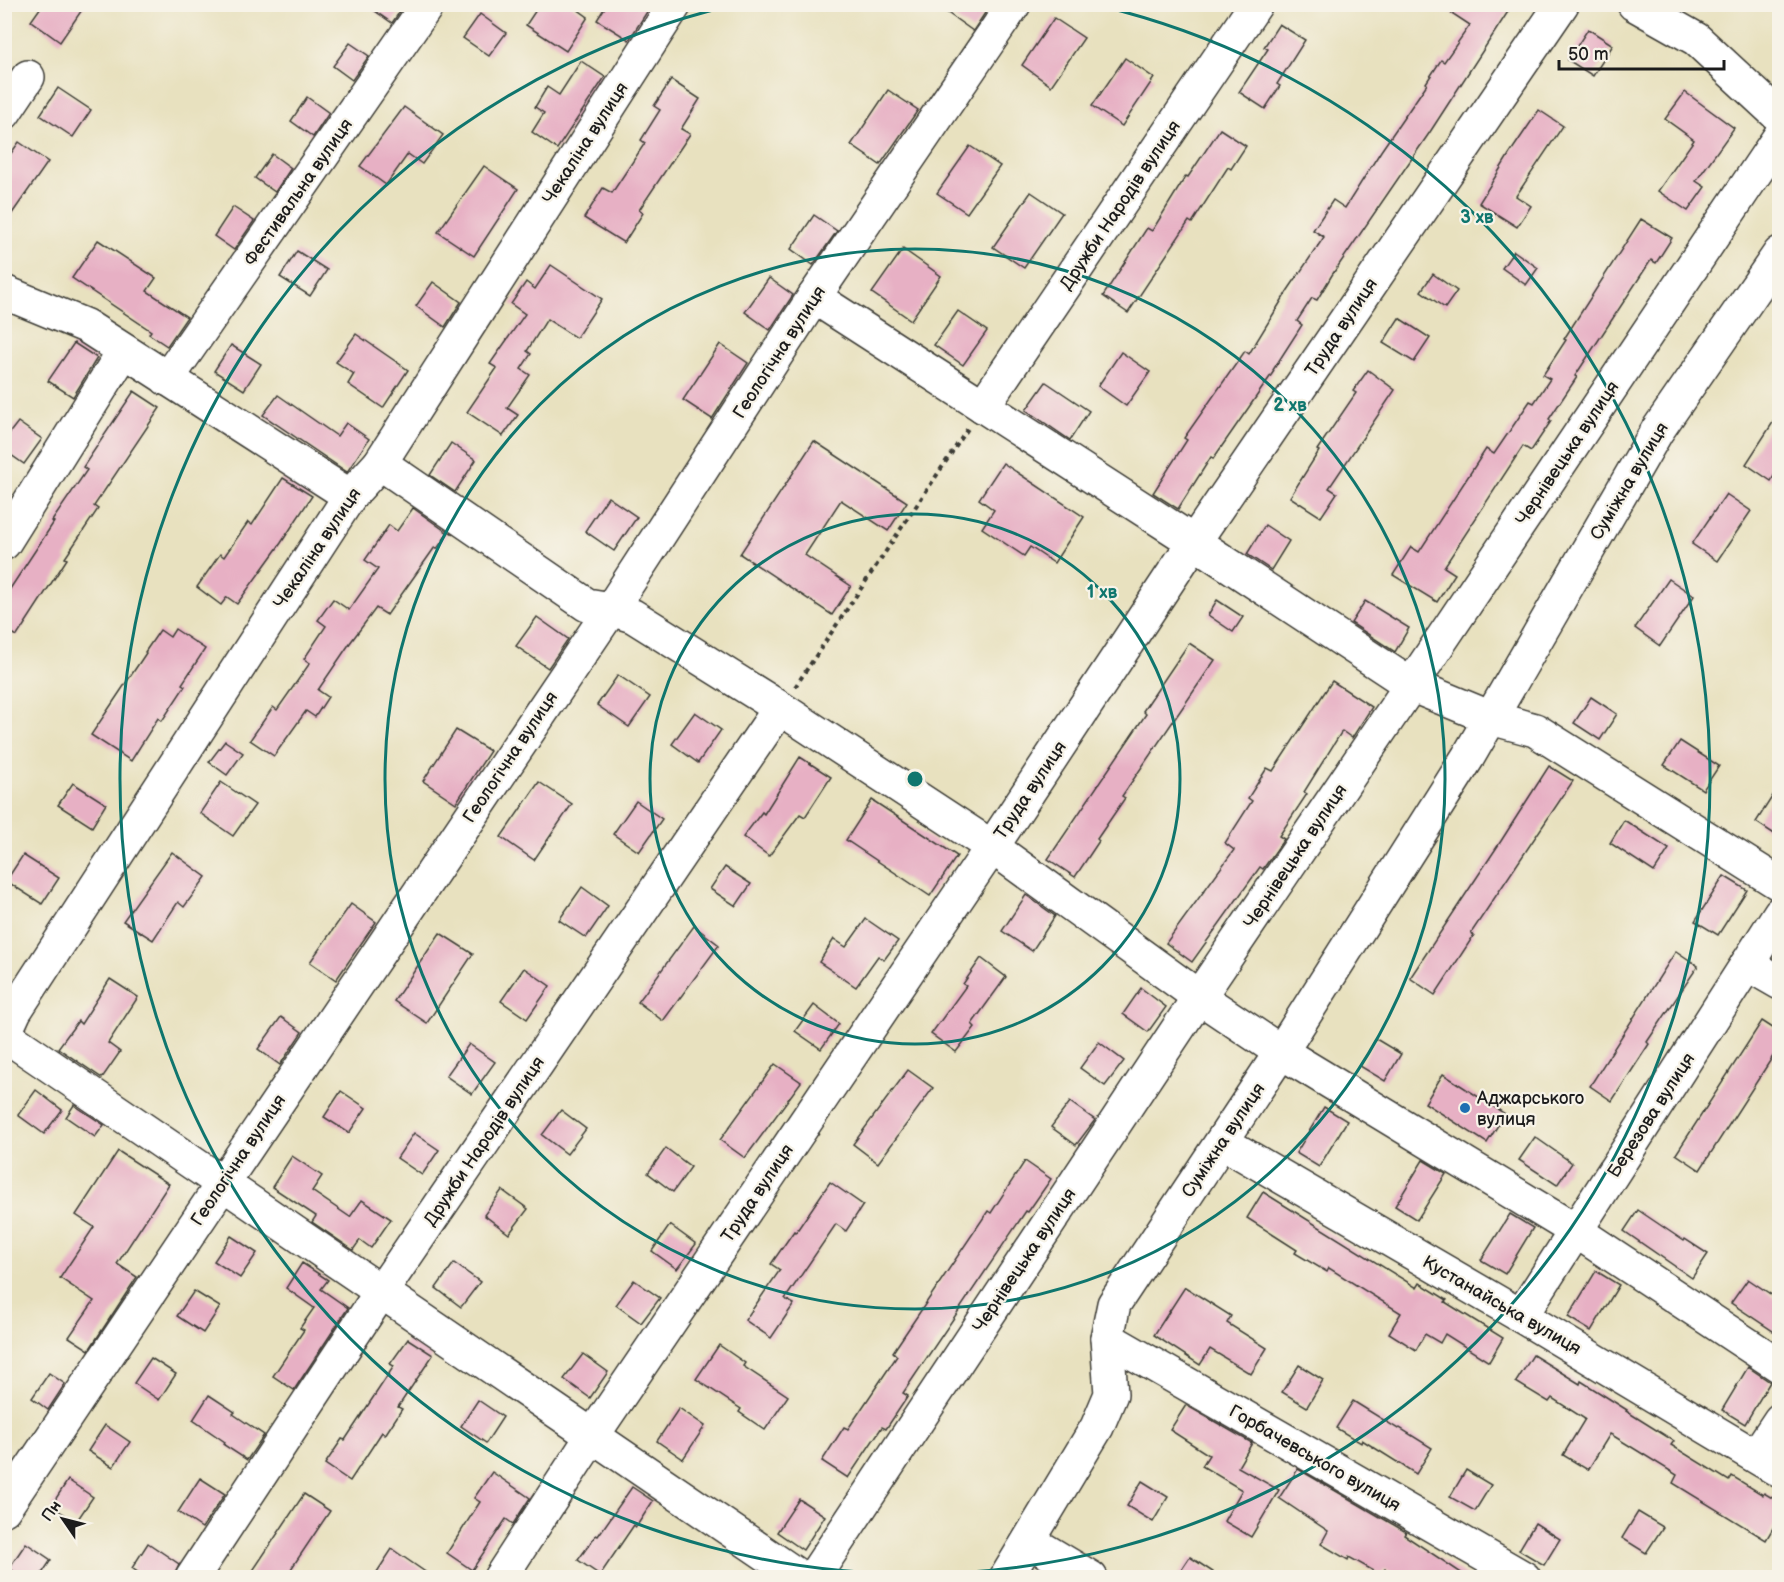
<svg xmlns="http://www.w3.org/2000/svg" width="1784" height="1582" font-family="'Balsamiq Sans',sans-serif">
	<rect width="100%" height="100%" fill="#f7f3e8"/>
	<filter id="ink" filterUnits="userSpaceOnUse"><feTurbulence type="fractalNoise" baseFrequency=".0167" numOctaves="2"/><feDisplacementMap in="SourceGraphic" scale="12" xChannelSelector="R" yChannelSelector="G"/><feConvolveMatrix kernelMatrix="1 2 1 2 8 2 1 2 1" color-interpolation-filters="sRGB"/></filter>
	<filter id="wash" filterUnits="userSpaceOnUse"><feTurbulence type="fractalNoise" baseFrequency=".008" numOctaves="4" result="noise"/><feDisplacementMap in="SourceGraphic" scale="24" xChannelSelector="R" yChannelSelector="G"/><feGaussianBlur stdDeviation="1.35" result="paint"/><feColorMatrix in="noise" values="0 0 0 0 0 0 0 0 0 0 0 0 0 0 0 0 0 1.4 0 .05"/><feComposite in="paint" operator="in"/></filter>
	<g filter="url(#wash)">
		<rect width="100%" height="100%" fill="#e8e1bf"/>
		<g id="blocks">
			<g fill="#e7b0c4">
				<path d="M43,4H86L60,42L31,21Z"/>
				<path d="M365,4H405L392,23Z"/>
				<path d="M540,4H570L588,17L566,51L526,25Z"/>
				<path d="M607,4H652L629,40L597,20Z"/>
				<path d="M935,4H991L973,31Z"/>
				<path d="M1438,4H1513L1430,132L1332,275L1317,300L1312,298L1297,321L1302,325L1273,370L1274,371L1213,459L1211,457L1178,509L1153,493L1187,440L1184,438L1245,351L1249,354L1288,290L1324,237L1313,230L1333,200L1345,208L1381,151L1427,84L1426,83L1441,60L1444,62L1470,25Z"/>
				<path d="M480,14L506,33L489,56L463,38Z"/>
				<path d="M1054,18L1084,38L1051,86L1022,65Z"/>
				<path d="M1279,24L1305,40L1277,84L1280,86L1265,109L1239,92L1268,49L1264,47Z"/>
				<path d="M1588,29L1613,45L1593,76L1568,60Z"/>
				<path d="M350,43L369,56L352,80L333,66Z"/>
				<path d="M1125,58L1154,78L1122,126L1092,106Z"/>
				<path d="M581,61L605,77L557,149L532,132L544,113L535,107L547,87L559,95Z"/>
				<path d="M671,80L700,99L681,129L690,134L639,210L643,213L624,243L584,218L603,188L612,193L645,143L641,140L660,110L654,106Z"/>
				<path d="M58,88L91,110L73,137L40,115Z"/>
				<path d="M888,90L918,110L880,165L851,145Z"/>
				<path d="M1685,92L1734,128L1696,181L1705,187L1688,211L1658,191L1694,140L1665,119Z"/>
				<path d="M307,97L329,113L313,137L291,121Z"/>
				<path d="M404,107L443,135L422,164L408,154L386,185L360,166Z"/>
				<path d="M1539,110L1563,126L1516,196L1531,206L1517,227L1479,203L1510,153Z"/>
				<path d="M1220,129L1246,146L1231,169L1228,167L1192,223L1189,221L1128,313L1103,296L1147,228L1152,231L1186,176L1188,177Z"/>
				<path d="M19,142L48,162L4,225V163Z"/>
				<path d="M970,146L1000,166L967,213L937,193Z"/>
				<path d="M272,154L291,168L275,192L255,178Z"/>
				<path d="M484,166L518,189L474,256L438,232Z"/>
				<path d="M1031,192L1062,213L1024,268L993,247Z"/>
				<path d="M233,207L254,221L234,250L214,236Z"/>
				<path d="M814,215L837,231L813,265L791,249Z"/>
				<path d="M1641,219L1672,238L1656,263L1651,260L1575,376L1577,377L1549,419L1551,421L1531,451L1523,446L1444,567L1455,574L1437,602L1393,575L1411,547L1419,552L1486,449L1494,454L1530,401L1534,403L1550,379L1543,375L1566,340L1564,339Z"/>
				<path d="M98,240L156,278L147,291L187,317L167,346L149,334L151,331L72,278Z"/>
				<path d="M903,249L941,276L911,320L872,293Z"/>
				<path d="M297,251L327,270L310,296L280,277Z"/>
				<path d="M1514,251L1538,268L1526,285L1502,268Z"/>
				<path d="M551,265L602,299L576,338L547,319L527,351L531,354L521,369L530,375L507,408L518,415L503,436L467,412L497,368L490,364L525,314L511,304L526,282L535,289Z"/>
				<path d="M1433,274L1457,291L1445,308L1421,291Z"/>
				<path d="M769,278L793,295L770,330L745,312Z"/>
				<path d="M433,282L461,302L445,327L416,306Z"/>
				<path d="M958,311L987,331L963,365L934,345Z"/>
				<path d="M1399,318L1430,338L1414,362L1383,343Z"/>
				<path d="M356,334L408,370L383,408L348,384L354,374L336,362Z"/>
				<path d="M74,343L97,358L73,397L48,381Z"/>
				<path d="M720,344L748,363L712,419L683,400Z"/>
				<path d="M231,345L261,364L244,390L214,371Z"/>
				<path d="M1121,352L1150,372L1126,406L1098,386Z"/>
				<path d="M1368,370L1395,390L1329,488L1337,493L1321,517L1290,497L1319,451L1317,450L1356,393L1353,391Z"/>
				<path d="M1046,382L1089,411L1070,440L1026,410Z"/>
				<path d="M134,391L160,408L94,506L98,509L65,558L67,559L17,636L4,628V598L54,522L52,521L87,470L83,467Z"/>
				<path d="M278,395L337,436L346,423L369,439L347,472L263,415Z"/>
				<path d="M1779,413V467L1771,481L1746,464Z"/>
				<path d="M18,422L42,439L24,464L4,450V440Z"/>
				<path d="M814,441L907,502L888,531L841,500L805,555L851,586L832,615L740,554Z"/>
				<path d="M451,443L476,460L455,492L430,475Z"/>
				<path d="M1003,463L1084,517L1054,563L1030,547L1024,556L982,528L994,510L979,499Z"/>
				<path d="M283,478L312,496L281,543L237,604L227,597L221,605L197,587L220,554L224,557L248,522L252,525Z"/>
				<path d="M1726,494L1751,511L1717,561L1692,544Z"/>
				<path d="M608,497L637,517L614,551L585,531Z"/>
				<path d="M413,508L448,533L437,549L435,547L387,615L376,608L350,643L318,690L328,697L315,717L306,711L274,756L250,740L273,707L277,710L310,663L304,659L326,626L318,620L333,599L349,610L378,569L365,560L389,525L397,531Z"/>
				<path d="M1265,525L1289,541L1271,570L1247,554Z"/>
				<path d="M1669,579L1694,596L1660,646L1635,628Z"/>
				<path d="M1217,600L1243,617L1233,632L1208,615Z"/>
				<path d="M1365,601L1409,628L1395,652L1351,623Z"/>
				<path d="M537,617L568,639L548,668L516,646Z"/>
				<path d="M175,629L205,649L182,684L185,686L162,721L158,718L131,761L91,735L146,653L145,652L160,630L170,637Z"/>
				<path d="M1189,643L1215,660L1122,796L1125,798L1097,839L1099,841L1075,877L1048,859L1146,714L1143,711Z"/>
				<path d="M618,675L650,697L629,727L597,705Z"/>
				<path d="M1332,681L1372,707L1352,738L1342,731L1304,792L1307,794L1279,836L1284,839L1263,869L1260,867L1192,962L1166,943L1234,850L1225,843L1252,801L1248,798L1267,768L1273,771Z"/>
				<path d="M1591,697L1617,714L1600,740L1574,723Z"/>
				<path d="M695,712L721,730L698,763L672,744Z"/>
				<path d="M456,730L490,751L456,803L423,781Z"/>
				<path d="M225,741L243,753L227,775L209,762Z"/>
				<path d="M1680,741L1719,766L1703,790L1664,765Z"/>
				<path d="M800,757L831,777L805,817L800,814L769,856L743,837L762,812L764,814Z"/>
				<path d="M1549,766L1573,781L1471,933L1474,935L1435,995L1410,978L1501,841Z"/>
				<path d="M221,782L255,805L233,836L200,813Z"/>
				<path d="M539,782L572,804L534,860L501,837Z"/>
				<path d="M73,783L106,804L92,827L58,805Z"/>
				<path d="M1779,786V837L1756,822Z"/>
				<path d="M872,800L957,856L930,896L846,840Z"/>
				<path d="M636,801L662,819L639,852L613,834Z"/>
				<path d="M1624,820L1669,849L1654,872L1610,843Z"/>
				<path d="M172,852L206,877L184,907L178,902L153,940L123,921Z"/>
				<path d="M23,855L59,878L42,904L6,881Z"/>
				<path d="M725,867L751,884L736,906L710,889Z"/>
				<path d="M1724,876L1747,890L1718,935L1695,921Z"/>
				<path d="M582,887L608,906L586,938L559,920Z"/>
				<path d="M1026,895L1055,916L1032,951L1002,931Z"/>
				<path d="M351,904L376,922L336,980L310,962Z"/>
				<path d="M866,919L898,941L884,960L878,956L856,987L819,962L834,939L846,947Z"/>
				<path d="M694,926L719,945L663,1021L638,1002Z"/>
				<path d="M440,933L473,954L427,1023L394,1001Z"/>
				<path d="M1676,951L1698,966L1647,1042L1649,1044L1612,1101L1590,1086Z"/>
				<path d="M981,958L1006,977L972,1024L975,1027L956,1052L931,1034L966,986L963,984Z"/>
				<path d="M524,968L550,986L527,1019L501,1001Z"/>
				<path d="M110,979L138,997L108,1043L120,1052L102,1078L58,1048L78,1021L81,1024Z"/>
				<path d="M1141,988L1166,1007L1148,1032L1123,1014Z"/>
				<path d="M814,1005L839,1024L821,1049L795,1031Z"/>
				<path d="M281,1017L302,1032L280,1065L258,1049Z"/>
				<path d="M1762,1021L1779,1032V1047L1700,1170L1676,1154Z"/>
				<path d="M1376,1039L1401,1054L1385,1081L1360,1066Z"/>
				<path d="M1099,1042L1124,1061L1105,1086L1080,1068Z"/>
				<path d="M469,1044L495,1062L472,1094L446,1076Z"/>
				<path d="M775,1064L801,1082L745,1158L720,1140Z"/>
				<path d="M908,1070L933,1088L878,1163L853,1144Z"/>
				<path d="M1443,1074L1505,1114L1487,1143L1425,1103Z"/>
				<path d="M36,1090L62,1110L44,1134L18,1115Z"/>
				<path d="M341,1091L366,1108L349,1133L324,1117Z"/>
				<path d="M1070,1102L1095,1120L1076,1145L1051,1127Z"/>
				<path d="M74,1105L104,1125L95,1137L66,1117Z"/>
				<path d="M1324,1107L1347,1121L1319,1167L1296,1153Z"/>
				<path d="M561,1110L586,1129L567,1154L542,1135Z"/>
				<path d="M414,1133L439,1150L422,1175L397,1158Z"/>
				<path d="M1535,1137L1572,1163L1557,1185L1519,1160Z"/>
				<path d="M666,1148L691,1167L673,1192L648,1173Z"/>
				<path d="M118,1151L169,1184L117,1264L137,1277L89,1350L69,1337L94,1301L60,1278L94,1227L76,1215Z"/>
				<path d="M292,1156L322,1176L312,1191L350,1217L362,1200L391,1219L371,1248L360,1240L353,1250L312,1222L316,1216L272,1187Z"/>
				<path d="M1423,1160L1446,1174L1417,1220L1395,1206Z"/>
				<path d="M1025,1161L1051,1179L1028,1212L1026,1211L903,1393L908,1396L886,1429L882,1427L848,1478L822,1461L844,1427L848,1429L897,1356L893,1352L988,1211L991,1213Z"/>
				<path d="M830,1182L863,1205L846,1231L836,1224L785,1299L794,1304L771,1338L745,1320L780,1270L771,1264L794,1231L796,1232Z"/>
				<path d="M502,1190L528,1209L509,1234L484,1215Z"/>
				<path d="M1263,1192L1417,1288L1420,1283L1447,1300L1445,1302L1503,1338L1489,1362L1445,1334L1440,1343L1425,1334L1416,1350L1389,1333L1401,1313L1329,1268L1327,1272L1295,1253L1297,1250L1247,1218Z"/>
				<path d="M1638,1210L1684,1241L1685,1239L1708,1254L1692,1278L1624,1231Z"/>
				<path d="M1510,1214L1533,1228L1505,1274L1481,1260Z"/>
				<path d="M670,1225L696,1244L677,1269L652,1251Z"/>
				<path d="M231,1236L257,1253L240,1278L214,1261Z"/>
				<path d="M302,1263L328,1280L321,1289L348,1308L294,1390L273,1376L304,1330L300,1328L314,1308L286,1288Z"/>
				<path d="M454,1263L480,1282L461,1307L436,1288Z"/>
				<path d="M1596,1271L1619,1285L1591,1331L1568,1317Z"/>
				<path d="M1748,1279L1779,1300V1335L1731,1303Z"/>
				<path d="M634,1280L660,1298L641,1323L616,1305Z"/>
				<path d="M1185,1287L1231,1316L1227,1323L1267,1348L1251,1374L1210,1349L1200,1365L1154,1335Z"/>
				<path d="M194,1291L220,1307L203,1333L177,1316Z"/>
				<path d="M408,1339L433,1355L398,1407L402,1409L385,1435L382,1432L350,1481L325,1464L342,1439L345,1440L394,1366L390,1364Z"/>
				<path d="M719,1345L745,1363L743,1366L788,1396L765,1430L739,1412L741,1409L696,1379Z"/>
				<path d="M583,1354L608,1372L590,1398L564,1379Z"/>
				<path d="M1533,1355L1580,1384L1581,1381L1627,1410L1626,1411L1674,1441L1671,1445L1729,1481L1732,1476L1763,1495L1764,1493L1779,1502V1518L1766,1540L1673,1483L1677,1475L1612,1435L1610,1434L1588,1470L1563,1455L1585,1419L1552,1398L1549,1402L1516,1382Z"/>
				<path d="M151,1358L176,1374L159,1400L134,1383Z"/>
				<path d="M1299,1365L1323,1380L1307,1407L1282,1392Z"/>
				<path d="M1748,1367L1770,1382L1745,1424L1722,1410Z"/>
				<path d="M49,1373L65,1384L48,1410L32,1398Z"/>
				<path d="M209,1395L235,1412L233,1414L264,1435L247,1460L224,1445L225,1442L193,1420Z"/>
				<path d="M478,1400L503,1417L486,1443L461,1426Z"/>
				<path d="M1353,1401L1398,1429L1400,1428L1432,1448L1416,1474L1362,1440L1361,1443L1336,1428Z"/>
				<path d="M1186,1405L1252,1443L1238,1467L1279,1490L1251,1537L1224,1521L1242,1490L1202,1466L1209,1455L1170,1430Z"/>
				<path d="M679,1408L705,1426L683,1459L657,1441Z"/>
				<path d="M105,1425L130,1442L113,1467L88,1451Z"/>
				<path d="M1298,1469L1406,1532L1404,1535L1469,1578H1398L1385,1569L1381,1575L1349,1557L1348,1560L1321,1544L1328,1531L1279,1498Z"/>
				<path d="M1466,1470L1491,1485L1475,1511L1450,1497Z"/>
				<path d="M492,1472L530,1498L513,1524L506,1519L472,1570L447,1553L480,1502L474,1498Z"/>
				<path d="M200,1478L225,1494L202,1528L178,1512Z"/>
				<path d="M68,1480L93,1497L76,1522L51,1506Z"/>
				<path d="M1142,1481L1168,1497L1153,1522L1127,1506Z"/>
				<path d="M632,1487L653,1501L636,1527L634,1525L600,1575L578,1560L596,1535L598,1536Z"/>
				<path d="M304,1494L330,1511L285,1578H248Z"/>
				<path d="M799,1499L825,1516L803,1550L777,1532Z"/>
				<path d="M1638,1512L1663,1527L1646,1553L1622,1538Z"/>
				<path d="M1535,1523L1560,1539L1544,1565L1519,1550Z"/>
				<path d="M26,1543L51,1560L39,1578H23L9,1568Z"/>
				<path d="M148,1543L179,1564L172,1578H146L132,1568Z"/>
				<path d="M392,1549L434,1578H373Z"/>
				<path d="M1190,1557L1222,1578H1176Z"/>
			</g>
		</g>
	</g>
	<g filter="url(#ink)">
		<use href="#blocks" fill-opacity="0" stroke="#3b3a34" stroke-width="1.5"/>
		<g fill="none" stroke-linecap="round" stroke-linejoin="round">
			<defs>
				<g id="minor">
					<path d="M1634,4L1696,39L1780,117"/>
					<path d="M4,113L28,77"/>
					<path d="M4,292L86,326L350,496"/>
					<path d="M814,297L1194,542L1411,685L1491,718L1535,730L1780,884"/>
					<path d="M167,379L428,4"/>
					<path d="M983,406L1256,4"/>
					<path d="M380,463L587,605L611,609L633,616L780,708L992,847L1199,997L1281,1052L1576,1231L1780,1366"/>
					<path d="M4,543L124,351"/>
					<path d="M1747,964L1780,983"/>
					<path d="M4,1035L15,1011L350,496L380,463L675,4"/>
					<path d="M5,1035L801,1578"/>
					<path d="M1222,1142L1521,1316L1780,1471"/>
					<path d="M1521,1316L1780,913"/>
					<path d="M1107,1338L1524,1578"/>
					<path d="M1756,1456L1780,1420"/>
					<path d="M4,1509L223,1183L611,609L814,297L1014,4"/>
					<path d="M1029,1541L1091,1578"/>
					<path d="M192,1578L381,1292L780,708"/>
					<path d="M500,1578L593,1435L992,847L1194,542L1562,4"/>
					<path d="M813,1578L1199,997L1411,685L1780,136"/>
					<path d="M1006,1578L1097,1427L1111,1394L1107,1338L1114,1304L1281,1052L1468,757L1657,431L1780,253"/>
				</g>
			</defs>
			<use href="#minor" stroke="#3b3a34" stroke-width="36"/>
			<path stroke="#3b3a34" stroke-width="4" stroke-dasharray="4.5 4.5" stroke-linecap="butt" d="M795,687L969,427"/>
			<use href="#minor" stroke="#fff" stroke-width="33"/>
		</g>
	</g>
	<g fill="none" stroke="#0f766e" stroke-width="3">
		<circle cx="915" cy="779" r="265"/>
		<circle cx="915" cy="779" r="530"/>
		<path d="M1101 6A795 795 0 1 1 729 6"/>
	</g>
	<circle fill="#1f6fb2" stroke="#f7f3e8" stroke-width="2" cx="1465" cy="1108" r="6"/>
	<g text-anchor="middle" stroke-width="4.5" stroke-linejoin="round" paint-order="stroke">
		<g font-size="18" fill="#1c1c1c" stroke="#f7f3e8">
			<text transform="translate(585 143) rotate(-57)" y="6">Чекаліна вулиця</text>
			<text transform="translate(298 192) rotate(-55)" y="6">Фестивальна вулиця</text>
			<text transform="translate(1120 205) rotate(-56)" y="6">Дружби Народів вулиця</text>
			<text transform="translate(1341 327) rotate(-56)" y="6">Труда вулиця</text>
			<text transform="translate(779 352) rotate(-57)" y="6">Геологічна вулиця</text>
			<text transform="translate(1567 453) rotate(-56)" y="6">Чернівецька вулиця</text>
			<text transform="translate(1629 481) rotate(-59)" y="6">Суміжна вулиця</text>
			<text transform="translate(317 548) rotate(-56)" y="6">Чекаліна вулиця</text>
			<text transform="translate(510 757) rotate(-56)" y="6">Геологічна вулиця</text>
			<text transform="translate(1030 790) rotate(-56)" y="6">Труда вулиця</text>
			<text transform="translate(1295 856) rotate(-56)" y="6">Чернівецька вулиця</text>
			<text transform="translate(1651 1115) rotate(-57)" y="6">Березова вулиця</text>
			<text transform="translate(1223 1140) rotate(-56)" y="6">Суміжна вулиця</text>
			<text transform="translate(484 1141) rotate(-56)" y="6">Дружби Народів вулиця</text>
			<text transform="translate(238 1160) rotate(-56)" y="6">Геологічна вулиця</text>
			<text transform="translate(757 1193) rotate(-56)" y="6">Труда вулиця</text>
			<text transform="translate(1024 1260) rotate(-56)" y="6">Чернівецька вулиця</text>
			<text transform="translate(1502 1305) rotate(30)" y="6">Кустанайська вулиця</text>
			<text transform="translate(1315 1458) rotate(30)" y="6">Горбачевського вулиця</text>
		</g>
		<g font-size="18" fill="#1c1c1c" stroke="#f7f3e8" text-anchor="start">
			<text x="1477" y="1104">Аджарського<tspan x="1477" dy="21">вулиця</tspan></text>
		</g>
	</g>
	<circle cx="915" cy="779" r="9" fill="#0f766e" stroke="#f7f3e8" stroke-width="3"/>
	<g font-size="18" text-anchor="middle" font-weight="bold" fill="#0f766e" stroke="#f7f3e8" stroke-width="4.5" stroke-linejoin="round" paint-order="stroke">
		<text x="1477" y="223">3 хв</text>
		<text x="1290" y="411">2 хв</text>
		<text x="1102" y="598">1 хв</text>
	</g>
	<rect width="1784" height="1582" fill="none" stroke="#f7f3e8" stroke-width="24"/>
	<g transform="translate(63 1519) rotate(305)" stroke="#f7f3e8" stroke-width="4.5" paint-order="stroke">
	<path d="M0-4.5L10 22L0 15L-10 22Z" fill="#1c1c1c"/>
	<text y="-9" font-size="16" font-weight="bold" text-anchor="middle" fill="#1c1c1c">Пн</text>
	</g>
	<path d="M1559 60v9h165v-9" fill="none" stroke="#1c1c1c" stroke-width="3"/>
	<text x="1568" y="60" font-size="18" fill="#1c1c1c" stroke="#f7f3e8" stroke-width="4.5" paint-order="stroke">50 m</text>
</svg>
